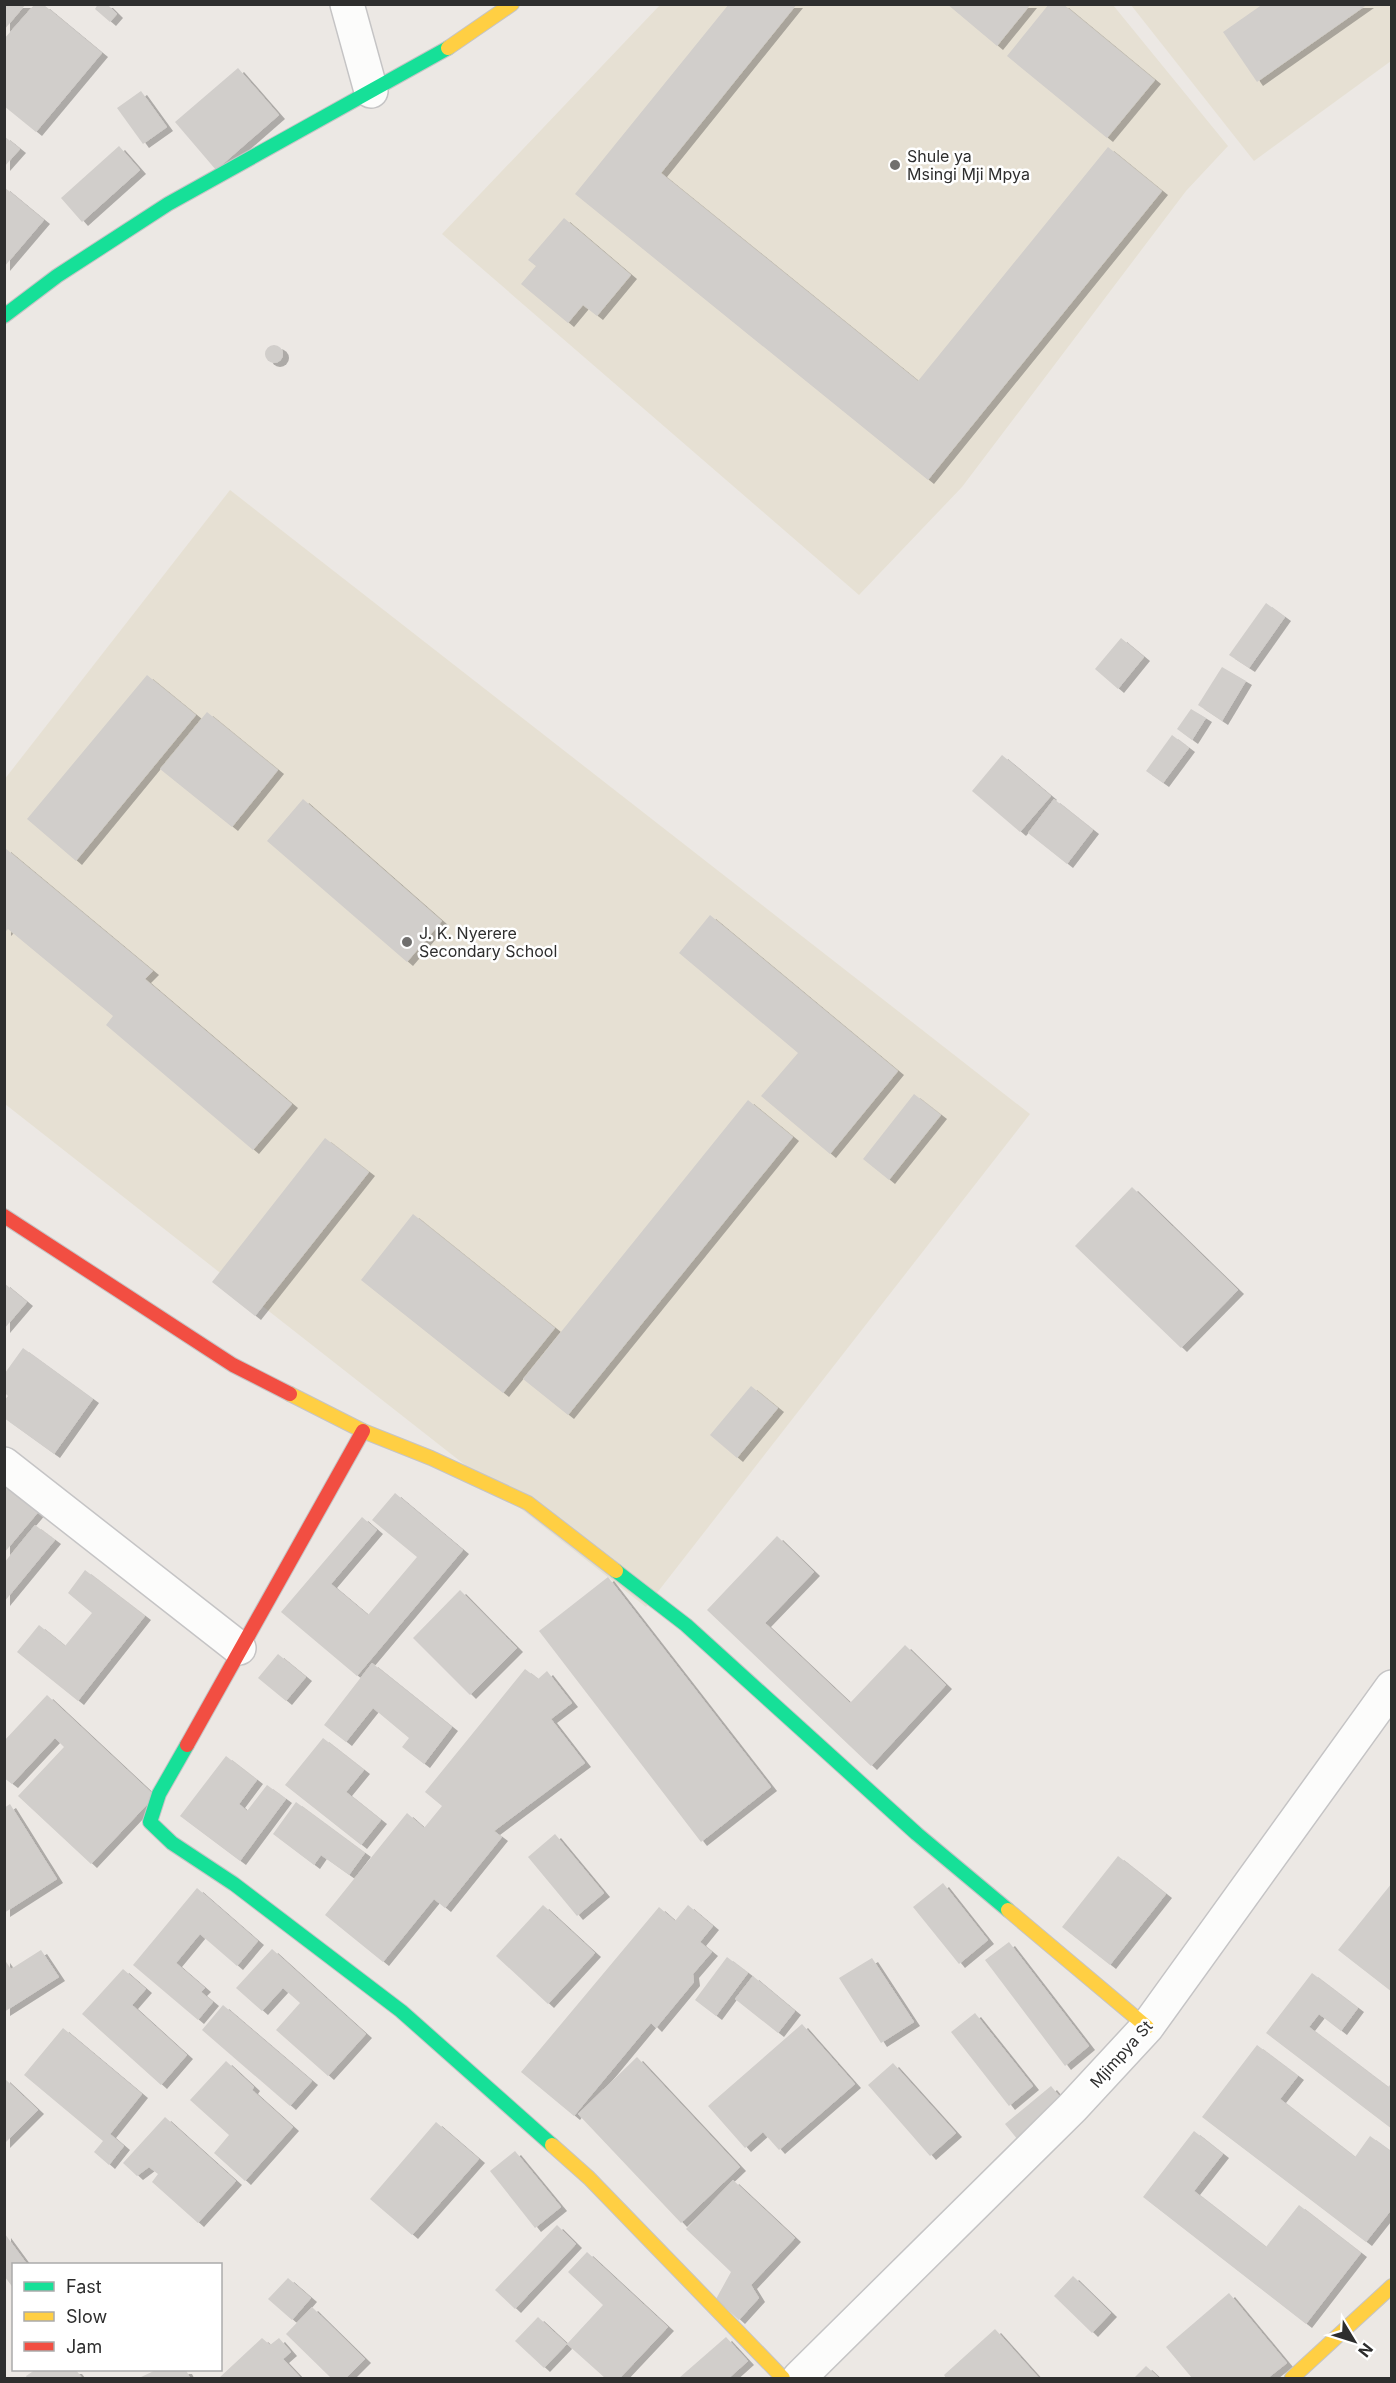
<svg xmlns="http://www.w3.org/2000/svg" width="1396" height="2383" font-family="Inter,sans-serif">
	<defs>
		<filter id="shadow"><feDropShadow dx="6" dy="4" stdDeviation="0" flood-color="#0004"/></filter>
	</defs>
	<rect width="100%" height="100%" fill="#ece8e4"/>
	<g fill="#e6e0d3">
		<path d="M660,5H1113L1228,146L1186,191L962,487L859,595L442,234Z"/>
		<path d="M1131,5H1391V61L1254,161Z"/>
		<path d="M230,490L1030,1114L646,1607L5,1104L4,780Z"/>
	</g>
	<g fill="#d1cecb" filter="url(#shadow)">
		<path d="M4,4H26L4,30Z"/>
		<path d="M98,4H107L117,14L110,22L95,9Z"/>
		<path d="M729,4H797L661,173L918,381L1108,147L1162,191L928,480L575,194Z"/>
		<path d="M947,4H1031L997,46Z"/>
		<path d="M1049,4H1063L1155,80L1107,138L1007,56Z"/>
		<path d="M1263,4H1368L1257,82L1223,32Z"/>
		<path d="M34,5H44L102,53L36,132L4,106V39Z"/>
		<path d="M238,68L279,115L216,170L175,122Z"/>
		<path d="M141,91L167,127L143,144L117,108Z"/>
		<path d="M4,136L20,149L4,167Z"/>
		<path d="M119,146L140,170L82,222L61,198Z"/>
		<path d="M4,187L44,220L4,267Z"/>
		<path d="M564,218L631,275L597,316L583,305L568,323L521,284L536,266L528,260Z"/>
		<circle cx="274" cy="354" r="9"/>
		<path d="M1266,603L1285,617L1249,668L1229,655Z"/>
		<path d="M1121,638L1144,657L1118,689L1095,669Z"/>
		<path d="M1222,667L1246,681L1222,721L1198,705Z"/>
		<path d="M147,675L196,715L76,861L27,819Z"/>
		<path d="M1191,709L1206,718L1192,740L1177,729Z"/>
		<path d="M207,712L278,770L232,827L160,769Z"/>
		<path d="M1172,735L1189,748L1163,783L1146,771Z"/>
		<path d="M1002,755L1051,796L1020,832L972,791Z"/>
		<path d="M303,799L442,921L407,962L267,841Z"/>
		<path d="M1054,799L1093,830L1067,864L1028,833Z"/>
		<path d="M5,848L153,971L145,979L292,1104L253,1150L106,1025L113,1016L8,929L5,932Z"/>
		<path d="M710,915L898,1071L830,1154L761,1096L798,1053L679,953Z"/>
		<path d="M914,1094L941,1115L889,1180L863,1159Z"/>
		<path d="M748,1100L793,1137L568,1415L523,1379Z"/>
		<path d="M325,1138L369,1172L255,1316L212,1282Z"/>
		<path d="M1132,1187L1238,1290L1181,1348L1075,1246Z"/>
		<path d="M413,1214L555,1328L503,1393L361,1280Z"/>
		<path d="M4,1283L27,1302L4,1329Z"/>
		<path d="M23,1348L93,1399L54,1454L4,1418V1401L8,1396L5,1393V1373Z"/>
		<path d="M751,1386L778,1408L737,1458L710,1435Z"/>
		<path d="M4,1482L40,1510L4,1553Z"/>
		<path d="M395,1493L463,1550L357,1676L281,1612L362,1517L377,1530L331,1584L368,1615L417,1557L372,1520Z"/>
		<path d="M35,1525L55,1540L4,1602V1563Z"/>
		<path d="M777,1536L814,1572L765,1623L850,1703L905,1645L946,1685L871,1766L707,1610Z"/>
		<path d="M85,1570L145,1616L78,1701L17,1652L39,1625L65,1646L92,1613L68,1593Z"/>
		<path d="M608,1577L771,1787L701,1842L539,1631Z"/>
		<path d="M460,1590L517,1648L470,1695L413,1638Z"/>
		<path d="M278,1654L306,1677L286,1701L258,1678Z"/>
		<path d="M372,1663L452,1727L424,1764L402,1747L409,1738L373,1708L346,1742L324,1725Z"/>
		<path d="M525,1669L538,1679L547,1671L572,1703L551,1719L585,1763L494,1831L502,1837L445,1908L434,1899L383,1962L325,1915L407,1813L424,1828L442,1806L425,1792Z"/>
		<path d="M47,1695L155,1796L91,1864L18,1796L64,1747L55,1738L12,1784L4,1778V1741Z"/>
		<path d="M323,1738L364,1770L346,1792L381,1820L361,1845L285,1785Z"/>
		<path d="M226,1756L257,1780L239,1804L247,1811L267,1785L286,1799L240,1861L180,1816Z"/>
		<path d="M296,1802L365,1853L349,1875L321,1855L314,1865L273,1834Z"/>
		<path d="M10,1804L57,1879L4,1913V1808Z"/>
		<path d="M555,1834L604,1893L577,1916L528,1857Z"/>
		<path d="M1118,1856L1166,1894L1110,1965L1062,1927Z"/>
		<path d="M943,1883L988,1940L959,1964L913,1907Z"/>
		<path d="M1392,1883V1992L1338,1950Z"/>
		<path d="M197,1888L258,1941L237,1966L200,1934L176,1963L205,1988L201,1992L213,2002L198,2020L133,1965Z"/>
		<path d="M543,1905L595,1953L548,2004L496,1956Z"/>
		<path d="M688,1905L713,1926L700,1942L712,1952L693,1974L694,1982L656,2028L651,2023L574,2116L521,2072L659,1907L675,1921Z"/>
		<path d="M1009,1942L1089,2046L1065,2066L985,1960Z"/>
		<path d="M272,1949L366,2034L328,2076L276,2030L300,2003L283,1988L262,2011L236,1988Z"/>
		<path d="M41,1950L59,1977L4,2012V1959L11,1969Z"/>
		<path d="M727,1957L748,1973L716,2016L695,2000Z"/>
		<path d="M872,1958L914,2022L881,2043L839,1978Z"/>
		<path d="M123,1969L146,1989L132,2005L187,2055L161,2085L82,2014Z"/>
		<path d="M1312,1973L1358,2008L1341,2031L1319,2014L1309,2027L1388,2087L1392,2083V2129L1266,2033Z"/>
		<path d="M753,1976L795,2011L778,2033L735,1999Z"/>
		<path d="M223,2005L312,2081L290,2106L202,2030Z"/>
		<path d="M975,2013L1033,2086L1009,2106L951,2032Z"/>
		<path d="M802,2024L855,2084L779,2150L763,2132L745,2148L708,2106Z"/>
		<path d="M63,2028L142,2094L110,2134L124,2146L109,2165L94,2152L103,2141L24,2075Z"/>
		<path d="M1257,2045L1298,2076L1280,2099L1355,2157L1370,2136L1392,2152V2209L1366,2242L1202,2117Z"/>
		<path d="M637,2057L740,2167L681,2223L578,2114Z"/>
		<path d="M226,2061L254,2087L252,2090L293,2127L245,2181L214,2153L229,2135L190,2100Z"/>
		<path d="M893,2063L956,2133L930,2156L868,2085Z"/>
		<path d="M4,2078L38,2110L4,2144Z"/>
		<path d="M1051,2086L1064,2102L1018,2140L1005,2124Z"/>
		<path d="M165,2117L236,2181L198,2223L152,2182L158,2174L149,2167L137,2176L123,2163Z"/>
		<path d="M436,2122L479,2159L412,2235L370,2199Z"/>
		<path d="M1194,2131L1223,2154L1194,2191L1266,2247L1299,2205L1361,2253L1306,2324L1143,2197Z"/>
		<path d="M515,2151L561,2207L535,2228L490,2171Z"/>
		<path d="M733,2180L795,2238L751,2285L759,2298L739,2320L716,2299L731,2272L686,2229Z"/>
		<path d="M557,2225L576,2244L515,2309L495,2290Z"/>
		<path d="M5,2234L27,2264H14V2289L5,2277Z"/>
		<path d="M587,2252L668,2327L620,2378H605L567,2344L603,2305L568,2272Z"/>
		<path d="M1073,2276L1111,2313L1092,2333L1054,2296Z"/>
		<path d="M288,2278L311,2298L292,2320L268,2299Z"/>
		<path d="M1229,2293L1287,2363L1268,2378H1192L1166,2347Z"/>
		<path d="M312,2307L365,2359L346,2378H331L286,2334Z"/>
		<path d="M538,2317L567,2344L544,2368L515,2341Z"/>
		<path d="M995,2329L1039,2378H946L944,2375Z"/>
		<path d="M726,2337L748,2361L729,2378H679Z"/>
		<path d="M262,2338L270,2345L279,2338L291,2352L283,2359L301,2378H219Z"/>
		<path d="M1146,2366L1159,2378H1134Z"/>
		<path d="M35,2370H76L82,2378H27L26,2376Z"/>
		<path d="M156,2370H186L190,2378H139Z"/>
	</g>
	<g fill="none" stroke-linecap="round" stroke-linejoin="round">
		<defs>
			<g id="street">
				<path d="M347,4L371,91"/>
				<path d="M4,1464L239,1648"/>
				<path d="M799,2378L1072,2108L1147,2027L1392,1687"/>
			</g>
			<g id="fast">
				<path d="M4,316L57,276L168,204L448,48"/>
				<path d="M616,1571L686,1625L917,1834L1008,1910"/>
				<path d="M187,1745L159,1794L150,1822L172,1843L234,1884L401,2011L552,2145"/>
			</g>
			<g id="slow">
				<path d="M448,48L512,4"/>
				<path d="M290,1394L363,1431L431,1458L528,1503L616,1571"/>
				<path d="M1008,1910L1147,2027"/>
				<path d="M552,2145L589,2178L783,2378"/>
				<path d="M1292,2378L1392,2286"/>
			</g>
			<g id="jam">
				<path d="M4,1216L233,1365L290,1394"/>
				<path d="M187,1745L363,1431"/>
			</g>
		</defs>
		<use href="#street" stroke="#c5c4c5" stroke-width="36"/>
		<use href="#fast" stroke="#c5c4c5" stroke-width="16"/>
		<use href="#slow" stroke="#c5c4c5" stroke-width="16"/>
		<use href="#jam" stroke="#c5c4c5" stroke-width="16"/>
		<use href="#street" stroke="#fcfcfb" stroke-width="33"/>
		<use href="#fast" stroke="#16e098" stroke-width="14"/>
		<use href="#slow" stroke="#ffcf43" stroke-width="14"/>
		<use href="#jam" stroke="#f24e42" stroke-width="14"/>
	</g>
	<g fill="#706f6e" stroke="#fff" stroke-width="2">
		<circle cx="895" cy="165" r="6"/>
		<circle cx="407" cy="942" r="6"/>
	</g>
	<g text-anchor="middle" stroke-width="5" stroke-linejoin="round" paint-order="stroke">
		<g font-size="16" fill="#2e2e2e" stroke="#fff" text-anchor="start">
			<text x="907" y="162">Shule ya<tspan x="907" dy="18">Msingi Mji Mpya</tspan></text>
			<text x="419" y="939">J. K. Nyerere<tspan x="419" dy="18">Secondary School</tspan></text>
		</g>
		<g font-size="16" fill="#2e2e2e" stroke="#fff">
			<text transform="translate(1121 2054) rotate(-48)" y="6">Mjimpya St</text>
		</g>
	</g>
	<rect width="1396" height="2383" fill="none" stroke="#2e2e2e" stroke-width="12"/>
	<rect x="12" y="2263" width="210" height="108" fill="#ffffff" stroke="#ababab" stroke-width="1.5"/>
	<rect x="24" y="2282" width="30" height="9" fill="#16e098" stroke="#ababab" stroke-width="1.5"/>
	<text x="66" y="2293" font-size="18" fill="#2e2e2e">Fast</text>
	<rect x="24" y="2312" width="30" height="9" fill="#ffcf43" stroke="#ababab" stroke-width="1.5"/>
	<text x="66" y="2323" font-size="18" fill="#2e2e2e">Slow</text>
	<rect x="24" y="2342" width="30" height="9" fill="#f24e42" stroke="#ababab" stroke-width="1.5"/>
	<text x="66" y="2353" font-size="18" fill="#2e2e2e">Jam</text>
	<g transform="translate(1354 2341) rotate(128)" stroke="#ffffff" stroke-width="4.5" paint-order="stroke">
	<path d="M0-4.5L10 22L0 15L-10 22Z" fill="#2e2e2e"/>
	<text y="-9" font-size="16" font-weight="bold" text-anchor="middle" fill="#2e2e2e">N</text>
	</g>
</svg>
